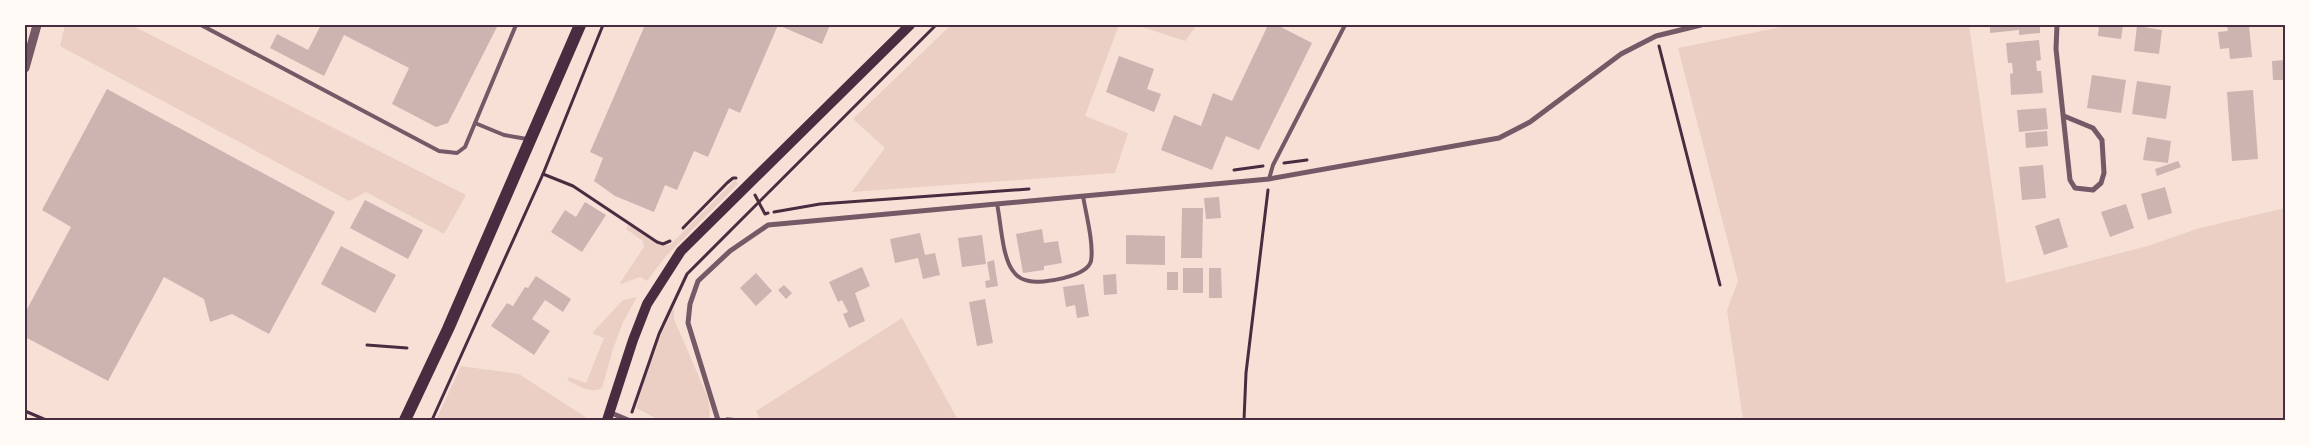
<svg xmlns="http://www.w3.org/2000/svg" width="2310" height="445" font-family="Lato,sans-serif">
	<rect width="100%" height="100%" fill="#f7e1d7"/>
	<g fill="#ebcfc5">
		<path d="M65,25H131L466,195L444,234L366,192L349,201L60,46Z"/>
		<path d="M951,25H1119L1085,116L1128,133L1115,173L852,192L885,148L853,119Z"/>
		<path d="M1136,25H1197L1185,41Z"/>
		<path d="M1791,25H1969L2006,283L2151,245L2196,229L2285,208V420H1743L1727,310L1738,281L1678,48Z"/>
		<path d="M735,180L738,184L665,257L647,281L640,277L621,284L620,283L644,247L643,241L626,229L628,225L662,246L670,245Z"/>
		<path d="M637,297L623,322L613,349L602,388C591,394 578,386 567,380L569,377L586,383L604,338L593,334V332L623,300Z"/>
		<path d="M674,307V319L708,398L710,410L709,420H659L636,408L654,349Z"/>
		<path d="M902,318L958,420H761L756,411Z"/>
		<path d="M461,366L519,374L590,420H436Z"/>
	</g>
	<g fill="#ccb4b1">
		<path d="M321,25H498L448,123L436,127L392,104L409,68L344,35L324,76L270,48L277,34L308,50Z"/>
		<path d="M645,25H830L822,44L778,25L740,113L729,108L708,157L694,151L677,190L665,185L654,212L615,196L594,181L603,158L590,152Z"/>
		<path d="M1268,25H1277L1312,43L1259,150L1226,136L1212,170L1161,150L1174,115L1201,126L1213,93L1232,101Z"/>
		<path d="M1990,25H2040V33L2019,35V30L1990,33Z"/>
		<path d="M2099,25H2123L2121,39L2098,36Z"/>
		<path d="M2227,25H2249L2252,57L2230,59L2229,48L2220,49L2218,32L2228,31Z"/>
		<path d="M2137,26L2162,30L2159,54L2134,51Z"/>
		<path d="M2039,40L2041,60L2036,61L2037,71H2041L2043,93L2011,95L2010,74L2013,73L2012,63H2008L2006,43Z"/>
		<path d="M1119,56L1154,69L1147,89L1161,94L1154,112L1106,92Z"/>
		<path d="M2285,60V80H2273L2272,61Z"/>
		<path d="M2092,75L2126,80L2121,113L2087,108Z"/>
		<path d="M2137,81L2171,86L2166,119L2132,114Z"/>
		<path d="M107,89L335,212L269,334L232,314L210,322L204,299L164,277L108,381L25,337V313L71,227L42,210Z"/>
		<path d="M2253,90L2258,159L2232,161L2227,92Z"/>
		<path d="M2046,108L2048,129L2019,132L2017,110Z"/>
		<path d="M2047,131L2048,146L2026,148L2025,133Z"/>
		<path d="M2147,137L2171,141L2168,163L2143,160Z"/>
		<path d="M2178,161L2181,167L2157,176L2155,169Z"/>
		<path d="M2043,165L2046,198L2022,200L2019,167Z"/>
		<path d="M2165,187L2172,213L2148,220L2141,194Z"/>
		<path d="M1219,197L1221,218L1206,219L1204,198Z"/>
		<path d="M365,200L423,230L408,259L350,228Z"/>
		<path d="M585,202L606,215L582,252L551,232L565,210L576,217Z"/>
		<path d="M2126,204L2134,228L2110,237L2101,212Z"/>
		<path d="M1182,208H1203L1202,258H1181Z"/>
		<path d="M2059,218L2068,247L2044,255L2035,226Z"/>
		<path d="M1042,229L1044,243L1058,241L1062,263L1044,266V270L1023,273L1016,234Z"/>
		<path d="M920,233L925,255L935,253L940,275L923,279L918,258L895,263L890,239Z"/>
		<path d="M982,235L986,264L962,267L958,238Z"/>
		<path d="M1126,235L1165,236V265L1126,264Z"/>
		<path d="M341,246L396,275L375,313L321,284Z"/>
		<path d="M994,260L998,286L986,288L985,281L990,280L987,262Z"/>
		<path d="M862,267L870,286L855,293L865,321L849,328L843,314L848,312L842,300L838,302L829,282Z"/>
		<rect x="1183" y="268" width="20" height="25"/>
		<path d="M1209,268H1221L1222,298H1209Z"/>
		<rect x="1167" y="272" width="11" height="18"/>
		<path d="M756,273L772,291L756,306L740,288Z"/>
		<path d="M1116,274L1117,294L1104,295L1103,275Z"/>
		<path d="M536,276L571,299L563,312L545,300L532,319L550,331L534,355L491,326L507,303L513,306L525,287L528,288Z"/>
		<path d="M1084,284L1089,316L1077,318L1075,305L1066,307L1063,287Z"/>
		<path d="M784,285L792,293L786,299L778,290Z"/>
		<path d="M985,299L993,343L977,346L969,302Z"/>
	</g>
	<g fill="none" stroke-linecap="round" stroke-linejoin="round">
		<g stroke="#4a2c40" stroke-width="3">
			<path d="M1659,46L1720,285"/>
			<path d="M1284,163L1307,160"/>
			<path d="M1234,170L1263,166"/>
			<path d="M543,174L573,186L657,242L663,244L670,241"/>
			<path d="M755,195L765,214L768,213"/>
			<path d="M774,212L820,204L1029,189"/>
			<path d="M683,228L727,183L733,178H736"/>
			<path d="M367,345L407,348"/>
			<path d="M25,411L46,420"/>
			<path d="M632,412L659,334L687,274L936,25"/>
			<path d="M727,419L742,420"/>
			<path d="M432,420L543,174L603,25"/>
			<path d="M1244,420L1246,373L1268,190"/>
		</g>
		<g stroke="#755966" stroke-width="4">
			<path d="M201,25L439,151L457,153L465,147L516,25"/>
			<path d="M475,123L504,135L527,139"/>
			<path d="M1269,179L1273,165L1345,25"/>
			<path d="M997,204C1001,222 1002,257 1013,271C1017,277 1023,280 1029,281C1042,284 1087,277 1091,261C1094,244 1086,214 1083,196"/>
		</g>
		<g stroke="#755966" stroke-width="5">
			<path d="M2057,25L2056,49L2070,180L2075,188L2093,190L2101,183L2104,173L2102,140L2093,128L2064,116"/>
			<path d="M609,412L628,420"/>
			<path d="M718,420L688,323L690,304L698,281L730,251L768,225L1269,179L1499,138L1530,122L1621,54L1656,36L1701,25"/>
		</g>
		<path stroke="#755966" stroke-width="9" d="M25,68L37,25"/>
		<path stroke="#4a2c40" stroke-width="10" d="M607,420L633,340L647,304L681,251L910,25"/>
		<path stroke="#4a2c40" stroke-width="12" d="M405,420L448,329L580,25"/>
	</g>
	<rect width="2310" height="445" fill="none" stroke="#fffaf5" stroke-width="52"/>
	<rect x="26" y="26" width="2258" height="393" fill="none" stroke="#4a2c40" stroke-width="2"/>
</svg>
